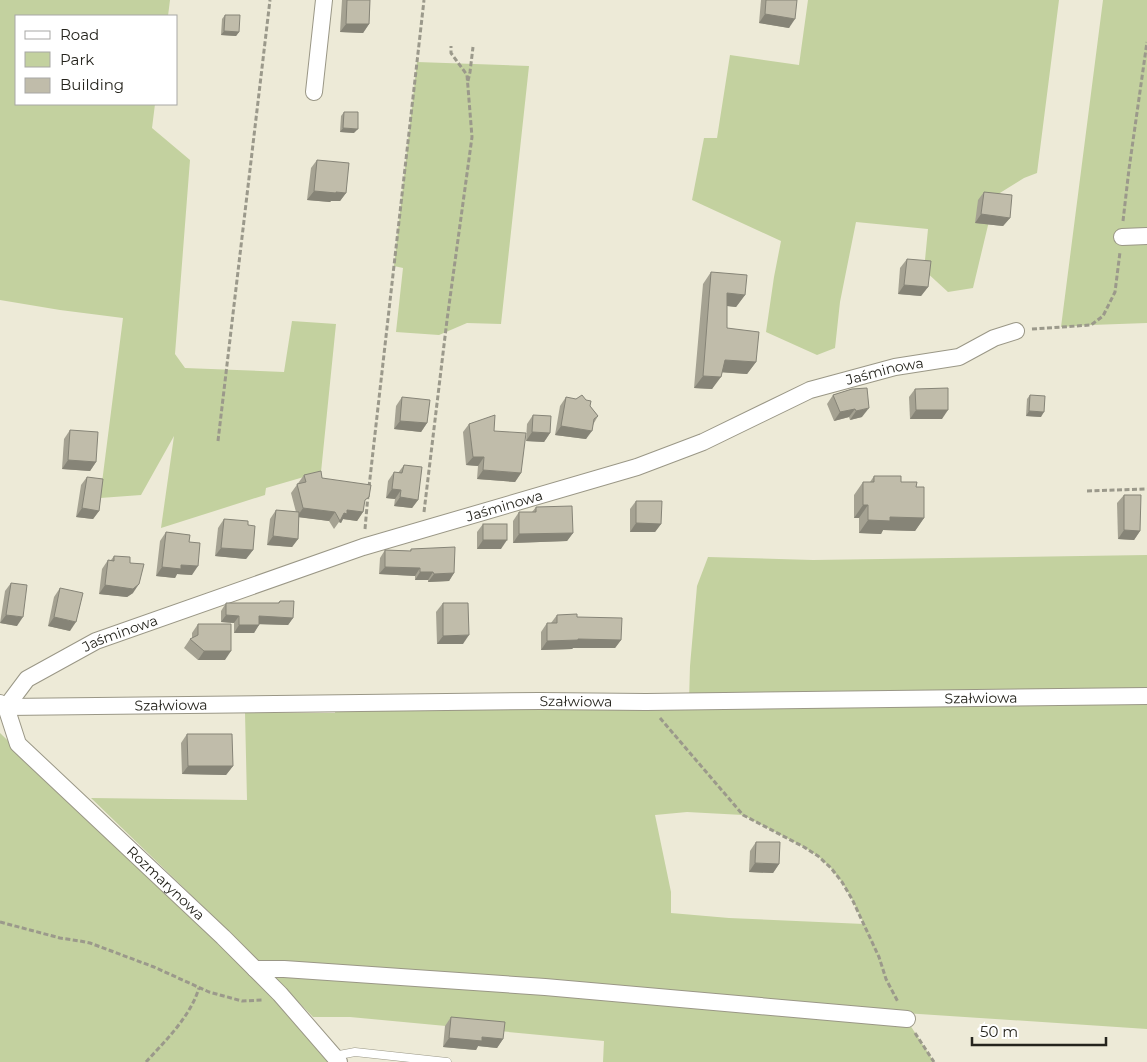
<svg xmlns="http://www.w3.org/2000/svg" width="1147" height="1062" font-family="Montserrat,sans-serif">
	<rect width="100%" height="100%" fill="#edead7"/>
	<g fill="#c3d19f" fill-rule="evenodd">
		<path d="M0,0H170L168,16H16V104H155L152,128L190,160L175,354L185,368L284,372L292,321L336,324L321,472L266,488L265,495L161,528L174,436L141,495L100,498L123,318L60,310L0,300Z"/>
		<path d="M808,0H1059L1037,173L1024,178L995,196L973,288L948,292L924,270L928,229L856,222L840,302L835,348L817,355L766,332L774,277L781,241L692,200L704,138H717L730,55L799,65Z"/>
		<path d="M1103,0H1147V323L1091,325L1061,327Z"/>
		<path d="M417,62L529,66L501,324L467,323L439,335L396,332L403,268L394,266Z"/>
		<path d="M1147,555V1029L904,1013L910,1025L934,1062H603L604,1041L350,1017H313L247,949L91,798L247,800L245,713H335L337,703L689,701L690,666L697,586L708,557L813,560ZM687,812L743,815L804,847L818,856L831,868L842,882L852,899L864,924L729,918L671,913V892L655,815Z"/>
		<path d="M0,733L258,982L320,1049L331,1062H0Z"/>
	</g>
	<g fill="none" stroke-linecap="round" stroke-linejoin="round">
		<defs>
			<path id="service" d="M334,1056L355,1052L447,1062"/>
			<g id="minor">
				<path d="M314,92L324,0"/>
				<path d="M1122,237L1147,236"/>
				<path id="s1" d="M0,703L6,707L18,744L223,937L280,994L339,1062"/>
				<path id="s2" d="M6,707L540,701L646,702L1147,696"/>
				<path id="s3" d="M6,707L27,679L96,641L363,547L637,467L703,442L810,390L895,367L959,357L994,338L1016,331"/>
				<path d="M255,969H284L545,987L907,1019"/>
			</g>
		</defs>
		<use href="#service" stroke="#9a9786" stroke-width="9"/>
		<use href="#minor" stroke="#9a9786" stroke-width="18"/>
		<g stroke="#9b998b" stroke-width="3" stroke-dasharray="5 2.5" stroke-linecap="butt">
			<path d="M468,81L470,72L473,47"/>
			<path d="M1123,221L1129,169L1147,42"/>
			<path d="M1032,329L1091,325L1103,316L1115,292L1120,252"/>
			<path d="M218,441L270,0"/>
			<path d="M369,487L424,0"/>
			<path d="M1087,491L1147,489"/>
			<path d="M424,512L447,320L472,137L467,75L451,53V46"/>
			<path d="M365,529L368,495"/>
			<path d="M660,718L743,815L804,847L818,856L831,868L842,882L852,899L879,957L886,979L898,1002"/>
			<path d="M0,922L60,938L80,941L90,943L154,967L209,992L242,1001L263,1000"/>
			<path d="M915,1033L934,1062"/>
			<path d="M146,1062C166,1040 190,1017 199,988"/>
		</g>
		<use href="#service" stroke="#fff" stroke-width="8"/>
		<use href="#minor" stroke="#fff" stroke-width="16"/>
	</g>
	<g fill="#a5a292">
		<path d="M342,0H370L369,24L363,33L340,32Z"/>
		<path d="M761,0H797L789,28L759,23Z"/>
		<path d="M225,15L239,32L236,36L221,35L222,19Z"/>
		<path d="M344,112L354,133L340,132L341,116Z"/>
		<path d="M317,160L346,193L340,201H331L330,202L307,200L311,168Z"/>
		<path d="M984,192L1010,218L1003,226L975,223L978,200Z"/>
		<path d="M907,259L928,287L921,296L898,294L900,268Z"/>
		<path d="M711,272L745,295L736,307L727,306V328L756,362L747,374L722,372L712,389L694,388L703,284Z"/>
		<path d="M852,389L862,417L850,420L849,417L834,421L827,404L833,395Z"/>
		<path d="M915,389L942,419H910L909,397Z"/>
		<path d="M1030,395L1041,417L1026,416L1027,399Z"/>
		<path d="M402,397L427,423L421,432L394,429L396,406Z"/>
		<path d="M566,397L590,406L598,416L594,423L586,439L555,435L560,406Z"/>
		<path d="M533,415L550,433L544,442L526,441L527,424Z"/>
		<path d="M469,424L494,431L521,473L515,482L477,479L478,466L466,465L463,432Z"/>
		<path d="M70,430L96,462L90,471L62,469L64,439Z"/>
		<path d="M404,465L418,500L412,508L394,506L395,499L386,498L388,481L394,472L398,473Z"/>
		<path d="M304,475L364,504L363,512L357,521L343,519L341,523L339,522L334,529L329,521L299,517L298,539L292,547L267,545L270,519L276,510L296,512L291,493Z"/>
		<path d="M874,476L901,482L916,487L924,518L915,531L883,530L881,534L859,533V518H854V495L863,482H870Z"/>
		<path d="M87,477L99,511L93,519L76,517L81,485Z"/>
		<path d="M1124,495L1140,531L1134,540L1118,539L1117,503Z"/>
		<path d="M636,501L661,524L655,532H630V509Z"/>
		<path d="M536,507L573,533L567,541L513,543V521L519,512H532Z"/>
		<path d="M224,519L248,525L253,550L246,559L215,556L218,528Z"/>
		<path d="M483,524L501,549H477V532Z"/>
		<path d="M166,532L189,542L192,575L177,574L175,578L156,576L160,541Z"/>
		<path d="M411,549L454,573L449,581L428,582V580H415V576L379,574L380,558L385,550L410,551Z"/>
		<path d="M114,556L130,563L133,593L127,597L99,594L102,569L108,560H111Z"/>
		<path d="M11,583L17,626L0,623L5,591Z"/>
		<path d="M60,588L70,631L48,626L54,597Z"/>
		<path d="M280,601L293,618L288,625L259,624L254,633H234V623L221,622V611L226,603H278Z"/>
		<path d="M443,603L463,644H437L436,612Z"/>
		<path d="M557,615L577,617L621,640L615,648H573L572,649L541,650V632L547,623H551Z"/>
		<path d="M198,624L225,660H198L184,648L190,639L192,638V633Z"/>
		<path d="M187,734L233,766L226,775L182,774L181,743Z"/>
		<path d="M756,842L779,864L773,873L749,872L750,851Z"/>
		<path d="M451,1017L503,1039L497,1048L478,1046L476,1050L443,1047L445,1026Z"/>
	</g>
	<g fill="#868477">
		<path d="M765,14L795,19L789,28L759,23Z"/>
		<path d="M346,24H369L363,33L340,32Z"/>
		<path d="M224,31L239,32L236,36L221,35Z"/>
		<path d="M343,128L358,129L354,133L340,132Z"/>
		<path d="M314,191L336,192L346,193L340,201H331L330,202L307,200Z"/>
		<path d="M981,214L1010,218L1003,226L975,223Z"/>
		<path d="M904,285L928,287L921,296L898,294Z"/>
		<path d="M727,293L745,295L736,307L719,305Z"/>
		<path d="M725,360L756,362L747,374L717,372Z"/>
		<path d="M703,376L721,377L712,389L694,388Z"/>
		<path d="M869,408L862,417L850,420L856,411Z"/>
		<path d="M855,409L849,417L834,421L840,412Z"/>
		<path d="M916,410H948L942,419H910Z"/>
		<path d="M1029,411L1044,412L1041,417L1026,416Z"/>
		<path d="M400,421L427,423L421,432L394,429Z"/>
		<path d="M561,426L592,431L586,439L555,435Z"/>
		<path d="M532,432L550,433L544,442L526,441Z"/>
		<path d="M473,457H484L478,466L466,465Z"/>
		<path d="M68,460L96,462L90,471L62,469Z"/>
		<path d="M483,470L521,473L515,482L477,479Z"/>
		<path d="M392,489L401,490L395,499L386,498Z"/>
		<path d="M400,497L418,500L412,508L394,506Z"/>
		<path d="M863,505H868L859,518H854Z"/>
		<path d="M82,508L99,511L93,519L76,517Z"/>
		<path d="M303,508L335,512L329,521L297,517Z"/>
		<path d="M347,510L363,512L357,521L343,519L341,523L339,522L344,513Z"/>
		<path d="M890,517L924,518L915,531L883,530L881,534L859,533L868,520Z"/>
		<path d="M636,523L661,524L655,532H630Z"/>
		<path d="M1124,530L1140,531L1134,540L1118,539Z"/>
		<path d="M573,533L567,541L513,543L519,534Z"/>
		<path d="M273,536L298,539L292,547L267,545Z"/>
		<path d="M483,540H507L501,549H477Z"/>
		<path d="M221,548L253,550L246,559L215,556Z"/>
		<path d="M181,565L198,566L192,575L177,574L175,578L156,576L162,567Z"/>
		<path d="M385,567L420,568L415,576L379,574Z"/>
		<path d="M420,572H433L428,580H415Z"/>
		<path d="M454,573L449,581L428,582L434,574Z"/>
		<path d="M139,584L133,593L127,597L99,594L105,585Z"/>
		<path d="M6,615L23,617L17,626L0,623Z"/>
		<path d="M226,615L239,616L234,623L221,622Z"/>
		<path d="M259,616L293,618L288,625L254,624Z"/>
		<path d="M54,617L76,622L70,631L48,626Z"/>
		<path d="M239,625H259L254,633H234Z"/>
		<path d="M469,635L463,644H437L443,636Z"/>
		<path d="M578,639L621,640L615,648H573L572,649L541,650L547,641Z"/>
		<path d="M204,651H231L225,660H198Z"/>
		<path d="M188,766H233L226,775L182,774Z"/>
		<path d="M755,863L779,864L773,873L749,872Z"/>
		<path d="M482,1037L503,1039L497,1048L478,1046L476,1050L443,1047L449,1038Z"/>
	</g>
	<g fill="#c0bcaa" stroke="#868477">
		<path d="M347,0H370L369,24H346Z"/>
		<path d="M766,0H797L795,19L765,14Z"/>
		<path d="M225,15H240L239,32L224,31Z"/>
		<path d="M344,112H358V129L343,128Z"/>
		<path d="M317,160L349,163L346,193L336,192V193L314,191Z"/>
		<path d="M984,192L1012,195L1010,218L981,214Z"/>
		<path d="M907,259L931,261L928,287L904,285Z"/>
		<path d="M711,272L747,275L745,295L727,293V328L759,332L756,362L725,360L721,377L703,376Z"/>
		<path d="M867,388L869,408L856,411L855,409L840,412L833,395L852,389Z"/>
		<path d="M948,388V410H916L915,389Z"/>
		<path d="M582,395L586,400L591,401L590,406L598,416L594,419L592,431L561,426L566,397L576,399Z"/>
		<path d="M1030,395L1045,396L1044,412L1029,411Z"/>
		<path d="M402,397L430,400L427,423L400,421Z"/>
		<path d="M495,415L494,431L526,433L521,473L483,470L484,457H473L469,424Z"/>
		<path d="M533,415L551,416L550,433L532,432Z"/>
		<path d="M70,430L98,432L96,462L68,460Z"/>
		<path d="M404,465L422,467L418,500L400,497L401,490L392,489L394,472L402,473Z"/>
		<path d="M321,471L322,478L371,485L369,497L365,500L363,512L347,510V514L344,513L340,521L335,512L303,508L297,484L306,482L304,475Z"/>
		<path d="M874,476H901V482H917L916,487H924V518L890,517V521L868,520V505H863V482H874Z"/>
		<path d="M87,477L103,479L99,511L82,508Z"/>
		<path d="M1124,495H1141L1140,531L1124,530Z"/>
		<path d="M636,501H662L661,524L636,523Z"/>
		<path d="M572,506L573,533L519,534V512H536V507Z"/>
		<path d="M276,510L299,512L298,539L273,536Z"/>
		<path d="M224,519L248,521V525L255,526L253,550L221,548Z"/>
		<rect x="483" y="524" width="24" height="16"/>
		<path d="M166,532L190,535L189,542L200,543L198,566L181,565V569L162,567Z"/>
		<path d="M455,547L454,573L434,574L433,572H420V568L385,567V550L411,551V549Z"/>
		<path d="M114,556L130,557V563L144,564L139,584L133,589L105,585L108,560L114,561Z"/>
		<path d="M11,583L27,585L23,617L6,615Z"/>
		<path d="M60,588L83,593L76,622L54,617Z"/>
		<path d="M280,601H294L293,618L259,616V625H239V616L226,615V603H279Z"/>
		<path d="M443,603H468L469,635L443,636Z"/>
		<path d="M577,614V617L622,618L621,640L578,639V640L547,641V623H557V615Z"/>
		<path d="M198,624H231V651H204L190,639L198,635Z"/>
		<path d="M187,734H232L233,766H188Z"/>
		<path d="M756,842H780L779,864L755,863Z"/>
		<path d="M451,1017L505,1022L503,1039L482,1037V1041L449,1038Z"/>
	</g>
	<g text-anchor="middle" stroke-width="4" stroke-linejoin="round" paint-order="stroke">
		<g font-size="14" fill="#25241d" stroke="#fff">
			<text dy="5" stroke="none"><textPath href="#s3" startOffset="949">Jaśminowa</textPath></text>
			<text dy="5" stroke="none"><textPath href="#s3" startOffset="544">Jaśminowa</textPath></text>
			<text dy="5" stroke="none"><textPath href="#s3" startOffset="139">Jaśminowa</textPath></text>
			<text dy="5" stroke="none"><textPath href="#s2" startOffset="975">Szałwiowa</textPath></text>
			<text dy="5" stroke="none"><textPath href="#s2" startOffset="570">Szałwiowa</textPath></text>
			<text dy="5" stroke="none"><textPath href="#s2" startOffset="165">Szałwiowa</textPath></text>
			<text dy="5" stroke="none"><textPath href="#s1" startOffset="249">Rozmarynowa</textPath></text>
		</g>
	</g>
	<rect x="15" y="15" width="162" height="90" fill="#ffffff" stroke="#a8a7a5"/>
	<rect x="25" y="31" width="25" height="8" fill="#ffffff" stroke="#a8a7a5"/>
	<text x="60" y="40" font-size="15" fill="#25241d">Road</text>
	<rect x="25" y="52" width="25" height="15" fill="#c3d19f" stroke="#a8a7a5"/>
	<text x="60" y="65" font-size="15" fill="#25241d">Park</text>
	<rect x="25" y="78" width="25" height="15" fill="#c0bcaa" stroke="#a8a7a5"/>
	<text x="60" y="90" font-size="15" fill="#25241d">Building</text>
	<path d="M972 1037v8h134v-8" fill="none" stroke="#25241d" stroke-width="2.5"/>
	<text x="980" y="1037" font-size="15" fill="#25241d" stroke="#ffffff" stroke-width="4" paint-order="stroke">50 m</text>
</svg>
